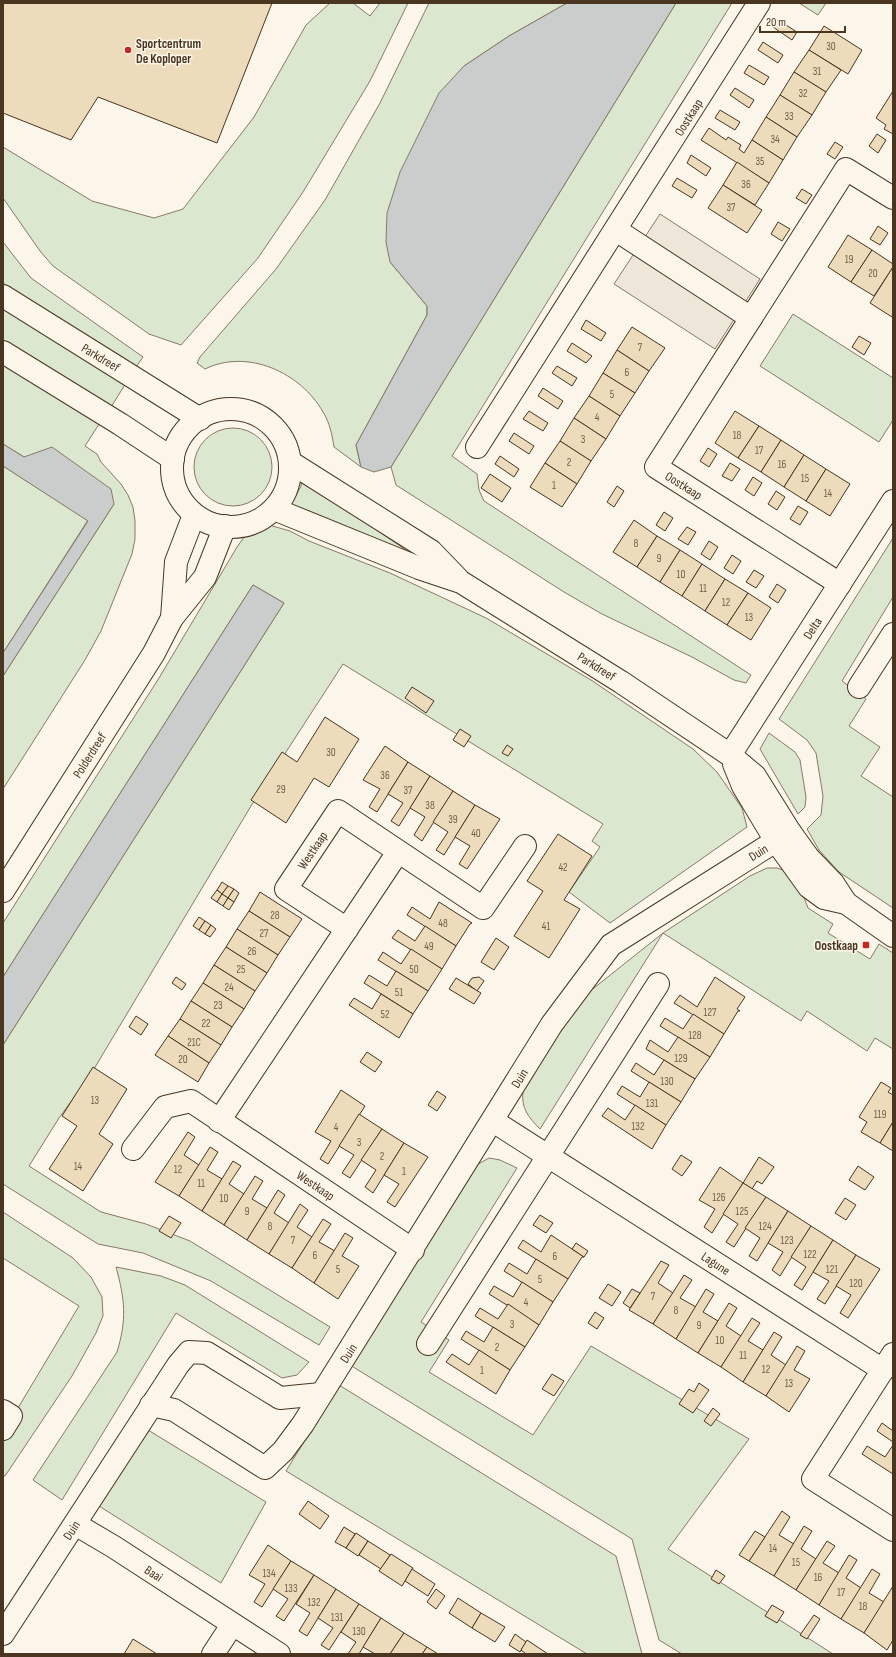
<svg xmlns="http://www.w3.org/2000/svg" width="896" height="1657" font-family="'Sofia Sans Condensed',sans-serif">
	<rect width="100%" height="100%" fill="#fbf6e9"/>
	<g fill="#dce7d0" stroke="#887966">
		<path d="M330,3H353L370,16L380,3H408L370,81L303,192L258,258L181,345L149,334L53,266L40,251L3,198V147L92,201L154,218L183,209L254,117L306,25Z"/>
		<path d="M429,3H567L509,36L464,66L390,262L427,306V315L356,445L361,467L334,447C332,435 330,423 323,412C301,373 248,348 205,369L197,363L200,357L276,269L325,200L380,103Z"/>
		<path d="M676,3H732L452,456L477,474L479,490L484,501L751,675L746,683L734,680L692,657L602,614L564,592L396,485L391,467Z"/>
		<path d="M799,3H826L818,15Z"/>
		<path d="M3,242L31,278L143,357L136,367L3,283Z"/>
		<path d="M3,305L126,383L111,407L3,340Z"/>
		<path d="M793,314L893,378V420L879,442L760,366Z"/>
		<path d="M3,364L101,421L85,446L97,454L101,462L121,484L128,495L133,507L135,521V539L132,554L101,631L85,660L3,789V676L114,504L24,457L3,444Z"/>
		<circle cx="233" cy="467" r="39"/>
		<path d="M3,466L88,520L3,653Z"/>
		<path d="M302,478L410,553L291,505L301,486Z"/>
		<path d="M269,525L290,531L309,541L390,573L486,618L591,680L693,749L717,772L742,808L747,827L610,923L569,892L600,847L592,841L603,824L343,664L251,806L91,1074L59,1118L29,1166L101,1212L146,1224L190,1241L330,1327L319,1345L211,1281L143,1253L98,1244L3,1184V1045L284,603L253,585L3,977V923L159,678L237,547L247,533L260,530Z"/>
		<path d="M893,538V597L842,681L866,699L849,726L880,747L861,776L893,797V908L839,872L819,850L807,829L821,815L823,796L816,753L807,740L779,719Z"/>
		<path d="M769,733L795,752L800,760L806,797L805,807L798,814L760,749Z"/>
		<path d="M767,868H777L783,870L799,884L808,908L833,924L828,933L870,959L879,944L893,953V1049L875,1038L867,1051L807,1011L801,1021L663,933L540,1129C528,1117 521,1108 523,1091L573,1007L594,988L663,933L750,876Z"/>
		<path d="M489,1158L500,1160L517,1168L421,1322L449,1340L429,1372L533,1435L591,1346L749,1439L668,1549L833,1654H682L659,1640L632,1539L350,1365L473,1167Z"/>
		<path d="M3,1212L73,1258L91,1277L102,1297L103,1316L96,1333L72,1376L5,1476L3,1475V1433L79,1306L3,1258Z"/>
		<path d="M116,1267L161,1276L185,1285L309,1362L297,1375L282,1378L176,1313L62,1500L33,1480L117,1352C127,1319 125,1300 116,1267Z"/>
		<path d="M339,1385L616,1556L642,1654H587L286,1471Z"/>
		<path d="M148,1430L266,1502L221,1583L99,1506Z"/>
	</g>
	<path fill="#ede7d9" stroke="#887966" d="M660,214L760,279L715,349L614,284Z"/>
	<g fill="#c9cecd" stroke="#887966">
		<path d="M567,3H676L391,467L374,472L361,467L356,445L427,315V306L390,262L386,242L387,213L400,172L439,93L464,66L509,36Z"/>
		<path d="M3,444L24,457L52,447L111,489L114,504L3,676V653L88,521L3,466Z"/>
		<path d="M253,585L284,603L3,1045V977Z"/>
	</g>
	<g fill="#ecdcbc" stroke="#4a3520">
		<path d="M3,3H272L217,143L98,97L71,140L3,113Z"/>
		<path d="M778,20L797,32L792,40L773,27Z"/>
		<path d="M824,26L862,50L848,74L809,50Z"/>
		<path d="M763,42L783,55L778,63L758,50Z"/>
		<path d="M809,50L841,70L826,92L794,72Z"/>
		<path d="M749,65L769,77L764,85L744,73Z"/>
		<path d="M794,72L826,92L812,115L780,95Z"/>
		<path d="M735,88L754,100L749,108L730,95Z"/>
		<path d="M893,91V134L884,129L886,125L876,118Z"/>
		<path d="M780,95L812,115L797,137L766,117Z"/>
		<path d="M720,110L740,122L735,130L715,118Z"/>
		<path d="M766,117L797,137L783,160L752,140Z"/>
		<path d="M709,128L726,140L728,137L741,145L739,149L744,153L752,140L783,160L769,183L701,140Z"/>
		<path d="M877,134L886,140L878,153L869,146Z"/>
		<path d="M835,142L843,147L835,159L827,154Z"/>
		<path d="M691,155L711,168L706,176L687,163Z"/>
		<path d="M737,162L769,183L755,205L723,185Z"/>
		<path d="M677,178L697,190L692,198L672,186Z"/>
		<path d="M723,185L762,210L747,233L708,208Z"/>
		<path d="M802,189L812,195L806,204L796,198Z"/>
		<path d="M778,222L790,229L782,241L771,234Z"/>
		<path d="M878,226L888,233L880,245L870,239Z"/>
		<path d="M848,235L872,250L851,282L828,267Z"/>
		<path d="M872,250L893,264V267L874,296L851,282Z"/>
		<path d="M893,267V316L892,317L870,303Z"/>
		<path d="M586,320L606,333L601,341L581,329Z"/>
		<path d="M632,327L665,348L649,371L617,350Z"/>
		<path d="M859,336L871,343L864,355L852,347Z"/>
		<path d="M572,343L592,356L586,363L567,351Z"/>
		<path d="M617,350L649,371L635,393L603,373Z"/>
		<path d="M557,366L577,378L572,386L552,373Z"/>
		<path d="M603,373L635,393L620,416L589,396Z"/>
		<path d="M543,388L563,401L558,409L538,396Z"/>
		<path d="M589,396L620,416L606,439L574,418Z"/>
		<path d="M529,411L548,423L543,431L523,419Z"/>
		<path d="M735,411L759,426L738,458L715,443Z"/>
		<path d="M574,418L606,439L591,461L560,441Z"/>
		<path d="M759,426L781,440L761,472L738,458Z"/>
		<path d="M514,433L534,446L529,454L509,441Z"/>
		<path d="M781,440L804,455L784,487L761,472Z"/>
		<path d="M560,441L591,461L577,484L545,463Z"/>
		<path d="M708,448L717,454L709,467L700,461Z"/>
		<path d="M804,455L826,469L806,501L784,487Z"/>
		<path d="M500,456L519,469L514,477L495,464Z"/>
		<path d="M545,463L577,484L562,507L530,487Z"/>
		<path d="M730,463L740,469L732,481L722,476Z"/>
		<path d="M826,469L850,484L830,516L806,501Z"/>
		<path d="M490,474L511,488L502,502L481,488Z"/>
		<path d="M753,477L762,483L754,496L745,490Z"/>
		<path d="M617,486L624,491L614,507L607,502Z"/>
		<path d="M776,491L785,497L777,510L768,504Z"/>
		<path d="M798,506L808,512L800,525L790,519Z"/>
		<path d="M664,512L673,518L665,531L656,525Z"/>
		<path d="M634,520L657,536L637,567L613,552Z"/>
		<path d="M687,527L696,532L688,545L678,539Z"/>
		<path d="M657,536L680,550L660,582L637,567Z"/>
		<path d="M709,541L718,547L710,560L701,554Z"/>
		<path d="M680,550L702,564L682,596L660,582Z"/>
		<path d="M732,555L741,561L733,574L724,568Z"/>
		<path d="M702,564L725,579L705,611L682,596Z"/>
		<path d="M754,570L764,576L756,588L746,582Z"/>
		<path d="M725,579L748,593L727,625L705,611Z"/>
		<path d="M777,584L786,590L778,603L769,597Z"/>
		<path d="M748,593L771,608L751,640L727,625Z"/>
		<path d="M412,687L434,701L426,713L405,698Z"/>
		<path d="M325,717L359,739L329,787L314,778L286,823L251,800L282,752L297,762Z"/>
		<path d="M460,729L471,736L464,747L453,740Z"/>
		<path d="M507,745L513,749L508,756L502,753Z"/>
		<path d="M385,746L408,762L377,812L369,807L380,789L363,780Z"/>
		<path d="M408,762L430,776L399,826L391,821L403,803L388,794Z"/>
		<path d="M430,776L453,791L422,841L414,835L425,817L410,808Z"/>
		<path d="M453,791L475,805L444,855L436,850L448,832L433,822Z"/>
		<path d="M475,805L500,819L467,869L459,864L470,846L455,837Z"/>
		<path d="M558,834L592,856L564,900L580,909L549,958L514,936L543,891L527,881Z"/>
		<path d="M222,882L228,886L222,894L217,890Z"/>
		<path d="M228,886L234,889L228,898L222,894Z"/>
		<path d="M234,889L239,893L234,902L228,898Z"/>
		<path d="M217,890L222,894L217,902L211,898Z"/>
		<path d="M260,892L302,919L290,937L249,911Z"/>
		<path d="M222,894L228,898L223,906L217,902Z"/>
		<path d="M228,898L234,902L229,910L223,906Z"/>
		<path d="M439,902L472,923L470,924L456,946L407,915L412,907L430,919Z"/>
		<path d="M249,911L290,937L278,955L237,929Z"/>
		<path d="M199,917L205,921L199,930L193,926Z"/>
		<path d="M205,921L211,925L205,934L199,930Z"/>
		<path d="M211,925L216,929L210,937L205,934Z"/>
		<path d="M425,926L456,946L442,969L392,938L398,930L415,941Z"/>
		<path d="M237,929L278,955L267,973L226,947Z"/>
		<path d="M496,938L509,947L494,970L481,962Z"/>
		<path d="M226,947L267,973L255,991L214,965Z"/>
		<path d="M411,949L442,969L428,991L378,960L383,952L401,964Z"/>
		<path d="M214,965L255,991L244,1009L203,983Z"/>
		<path d="M396,971L428,991L413,1014L364,983L369,975L387,986Z"/>
		<path d="M176,977L186,984L182,990L172,983Z"/>
		<path d="M479,977L484,981L477,991L468,984L472,978Z"/>
		<path d="M715,977L745,997L737,1009L740,1011H738L724,1034L674,1003L680,995L697,1007Z"/>
		<path d="M456,978L481,993L474,1004L449,989Z"/>
		<path d="M203,983L244,1009L232,1027L191,1001Z"/>
		<path d="M381,994L413,1014L399,1038L349,1005L354,998L372,1009Z"/>
		<path d="M191,1001L232,1027L221,1045L180,1019Z"/>
		<path d="M693,1014L724,1034L710,1057L660,1026L665,1018L683,1029Z"/>
		<path d="M136,1016L148,1024L141,1035L129,1027Z"/>
		<path d="M180,1019L221,1045L209,1063L168,1036Z"/>
		<path d="M168,1036L209,1063L198,1082L155,1055Z"/>
		<path d="M678,1037L710,1057L695,1079L646,1049L650,1040L668,1052Z"/>
		<path d="M367,1052L382,1062L375,1072L360,1062Z"/>
		<path d="M664,1060L695,1079L681,1102L631,1071L636,1063L654,1075Z"/>
		<path d="M93,1067L127,1089L99,1134L113,1144L83,1191L49,1169L77,1126L62,1116Z"/>
		<path d="M649,1082L681,1102L666,1125L617,1094L622,1086L640,1097Z"/>
		<path d="M881,1082L891,1088L888,1092L893,1095V1122L880,1143L861,1132L867,1122L859,1117Z"/>
		<path d="M341,1090L365,1106L328,1164L320,1159L331,1141L315,1132Z"/>
		<path d="M437,1091L446,1097L437,1111L428,1105Z"/>
		<path d="M635,1105L666,1125L652,1149L602,1116L608,1108L625,1120Z"/>
		<path d="M359,1114L382,1129L350,1178L342,1173L354,1155L339,1146Z"/>
		<path d="M893,1122V1151L880,1143Z"/>
		<path d="M382,1129L404,1143L373,1193L365,1187L376,1170L361,1160Z"/>
		<path d="M188,1132L195,1137L184,1155L199,1165L179,1196L155,1182Z"/>
		<path d="M404,1143L428,1157L395,1207L387,1202L399,1184L384,1175Z"/>
		<path d="M210,1147L218,1152L207,1170L222,1179L202,1211L179,1196Z"/>
		<path d="M681,1155L692,1162L682,1176L672,1169Z"/>
		<path d="M759,1157L774,1167L762,1184L757,1181L752,1189L743,1183Z"/>
		<path d="M233,1161L241,1166L229,1184L244,1194L224,1225L202,1211Z"/>
		<path d="M858,1166L874,1177L865,1190L849,1180Z"/>
		<path d="M720,1167L743,1183L712,1233L704,1227L715,1209L699,1200Z"/>
		<path d="M255,1176L263,1181L252,1199L267,1208L247,1240L224,1225Z"/>
		<path d="M743,1183L766,1197L734,1247L726,1242L738,1224L723,1214Z"/>
		<path d="M278,1190L285,1195L274,1213L289,1223L269,1254L247,1240Z"/>
		<path d="M766,1197L788,1211L757,1261L749,1256L760,1238L745,1228Z"/>
		<path d="M845,1198L856,1205L846,1220L835,1213Z"/>
		<path d="M300,1204L308,1210L297,1227L312,1237L292,1268L269,1254Z"/>
		<path d="M788,1211L811,1226L780,1276L772,1270L783,1252L768,1243Z"/>
		<path d="M540,1215L553,1223L546,1233L533,1225Z"/>
		<path d="M169,1216L181,1223L171,1238L159,1231Z"/>
		<path d="M323,1219L331,1224L319,1242L335,1251L314,1283L292,1268Z"/>
		<path d="M811,1226L833,1240L802,1290L794,1285L806,1267L791,1257Z"/>
		<path d="M345,1233L353,1238L342,1256L359,1266L338,1299L314,1283Z"/>
		<path d="M551,1235L584,1257H582L568,1279L518,1248L523,1240L541,1252Z"/>
		<path d="M833,1240L856,1255L825,1304L817,1299L829,1281L813,1272Z"/>
		<path d="M576,1243L588,1251L584,1257L572,1249Z"/>
		<path d="M856,1255L880,1269L848,1318L840,1313L851,1295L836,1286Z"/>
		<path d="M536,1259L568,1279L553,1302L504,1271L509,1263L527,1274Z"/>
		<path d="M661,1261L669,1265L658,1283L673,1293L653,1324L629,1310Z"/>
		<path d="M684,1275L692,1280L680,1298L696,1307L676,1339L653,1324Z"/>
		<path d="M522,1282L553,1302L539,1325L489,1294L494,1286L513,1297Z"/>
		<path d="M608,1284L621,1292L612,1306L599,1298Z"/>
		<path d="M632,1289L640,1293L630,1308L623,1303Z"/>
		<path d="M706,1289L714,1294L703,1312L718,1321L698,1353L676,1339Z"/>
		<path d="M729,1303L737,1308L726,1326L741,1336L721,1367L698,1353Z"/>
		<path d="M508,1304L539,1325L525,1347L475,1316L480,1308L498,1319Z"/>
		<path d="M595,1312L604,1318L597,1329L588,1323Z"/>
		<path d="M752,1318L760,1323L748,1341L763,1350L743,1382L721,1367Z"/>
		<path d="M493,1327L525,1347L510,1370L461,1339L466,1331L484,1342Z"/>
		<path d="M774,1332L782,1337L771,1355L786,1365L766,1396L743,1382Z"/>
		<path d="M797,1346L805,1351L794,1370L810,1379L789,1412L766,1396Z"/>
		<path d="M479,1350L510,1370L496,1394L446,1362L452,1354L469,1365Z"/>
		<path d="M552,1374L564,1381L554,1396L542,1389Z"/>
		<path d="M699,1383L709,1390L693,1413L679,1404L689,1389L694,1392Z"/>
		<path d="M713,1408L720,1414L711,1426L704,1421Z"/>
		<path d="M882,1423L893,1431V1442L877,1431Z"/>
		<path d="M893,1445V1474L862,1454L867,1446L885,1457Z"/>
		<path d="M308,1501L329,1516L320,1529L299,1514Z"/>
		<path d="M782,1511L790,1517L779,1535L794,1544L774,1576L749,1561Z"/>
		<path d="M804,1526L812,1531L801,1549L816,1559L796,1590L774,1576Z"/>
		<path d="M344,1527L355,1534L346,1548L335,1542Z"/>
		<path d="M755,1531L765,1537L749,1561L739,1555Z"/>
		<path d="M356,1533L368,1541L358,1556L346,1548Z"/>
		<path d="M368,1541L390,1555L381,1569L359,1555Z"/>
		<path d="M827,1541L835,1546L823,1563L839,1573L819,1605L796,1590Z"/>
		<path d="M268,1545L291,1561L262,1607L254,1602L265,1584L249,1575Z"/>
		<path d="M391,1554L413,1568L402,1586L379,1571Z"/>
		<path d="M849,1555L857,1560L846,1578L861,1588L841,1619L819,1605Z"/>
		<path d="M291,1561L314,1575L284,1621L276,1616L288,1599L273,1589Z"/>
		<path d="M412,1569L435,1584L428,1596L405,1581Z"/>
		<path d="M872,1569L880,1574L869,1593L884,1602L864,1633L841,1619Z"/>
		<path d="M716,1570L725,1576L719,1584L711,1579Z"/>
		<path d="M314,1575L336,1589L307,1636L299,1631L310,1613L296,1604Z"/>
		<path d="M893,1586V1640L887,1650L864,1633Z"/>
		<path d="M336,1589L359,1604L329,1650L321,1645L333,1628L318,1618Z"/>
		<path d="M436,1589L445,1596L436,1609L427,1602Z"/>
		<path d="M458,1598L481,1613L472,1628L449,1613Z"/>
		<path d="M359,1604L381,1618L359,1654H348L356,1642L341,1632Z"/>
		<path d="M772,1605L784,1612L777,1623L765,1616Z"/>
		<path d="M481,1613L505,1627L495,1642L472,1628Z"/>
		<path d="M814,1615L820,1619L807,1639L800,1635Z"/>
		<path d="M381,1618L404,1633L390,1654H375L363,1647Z"/>
		<path d="M404,1633L427,1647L422,1654H390Z"/>
		<path d="M515,1634L526,1642L520,1652L509,1645Z"/>
		<path d="M133,1639L157,1654H124Z"/>
		<path d="M527,1640L548,1654H526L521,1650Z"/>
		<path d="M427,1647L438,1654H422Z"/>
	</g>
	<g fill="none" stroke-linecap="round" stroke-linejoin="round">
		<defs>
			<g id="minor">
				<path d="M616,230L751,318"/>
				<path d="M3,296L200,419"/>
				<path d="M3,352L120,424L173,459"/>
				<circle cx="231" cy="468" r="59"/>
				<path d="M477,447L759,3"/>
				<path d="M290,462L431,551L458,579"/>
				<path d="M274,509L419,568L461,582L621,682L730,755L755,776L790,832L808,857L833,883L846,903"/>
				<path d="M840,584L656,467L846,169L893,198"/>
				<path d="M172,618L176,562L194,515"/>
				<path d="M859,687L893,634"/>
				<path d="M730,755L893,501"/>
				<path d="M734,764L743,786L776,841L809,887L824,898L846,903L893,936"/>
				<path d="M3,891L154,653L172,618L205,577L225,526"/>
				<path d="M347,929L286,889L338,811L483,908L525,846"/>
				<path d="M219,1121L398,852"/>
				<path d="M493,1121L883,1370"/>
				<path d="M133,1149L165,1107L191,1101L413,1250"/>
				<path d="M428,1344L658,984"/>
				<path d="M893,1354L813,1479L893,1530"/>
				<path d="M151,1405L174,1410L265,1468L283,1451L303,1424L552,1024L611,945L790,832"/>
				<path d="M3,1411L11,1416L3,1429"/>
				<path d="M75,1524L114,1547L279,1654"/>
				<path d="M3,1634L178,1365L189,1352L207,1353L280,1398L321,1394"/>
				<path d="M213,1654L232,1625"/>
			</g>
		</defs>
		<use href="#minor" stroke="#4a3520" stroke-width="24"/>
		<use href="#minor" stroke="#fbf6e9" stroke-width="22"/>
	</g>
	<g fill="#c62828" stroke="#fbf6e9" stroke-width="1.5">
		<circle cx="128" cy="50" r="4"/>
		<rect x="862" y="941" width="8" height="8" rx="2"/>
	</g>
	<g text-anchor="middle" stroke-width="3" stroke-linejoin="round" paint-order="stroke">
		<g font-size="11" fill="#725f47">
			<text x="831" y="50">30</text>
			<text x="817" y="75">31</text>
			<text x="803" y="97">32</text>
			<text x="789" y="120">33</text>
			<text x="775" y="143">34</text>
			<text x="760" y="165">35</text>
			<text x="746" y="188">36</text>
			<text x="731" y="211">37</text>
			<text x="849" y="263">19</text>
			<text x="873" y="277">20</text>
			<text x="640" y="351">7</text>
			<text x="627" y="376">6</text>
			<text x="612" y="398">5</text>
			<text x="597" y="421">4</text>
			<text x="737" y="439">18</text>
			<text x="583" y="443">3</text>
			<text x="759" y="454">17</text>
			<text x="569" y="466">2</text>
			<text x="782" y="468">16</text>
			<text x="805" y="482">15</text>
			<text x="554" y="489">1</text>
			<text x="828" y="497">14</text>
			<text x="636" y="547">8</text>
			<text x="659" y="562">9</text>
			<text x="681" y="578">10</text>
			<text x="703" y="592">11</text>
			<text x="726" y="606">12</text>
			<text x="749" y="621">13</text>
			<text x="331" y="756">30</text>
			<text x="385" y="779">36</text>
			<text x="281" y="793">29</text>
			<text x="408" y="794">37</text>
			<text x="430" y="809">38</text>
			<text x="453" y="823">39</text>
			<text x="476" y="837">40</text>
			<text x="563" y="871">42</text>
			<text x="275" y="919">28</text>
			<text x="443" y="927">48</text>
			<text x="546" y="930">41</text>
			<text x="264" y="937">27</text>
			<text x="429" y="950">49</text>
			<text x="252" y="955">26</text>
			<text x="241" y="973">25</text>
			<text x="414" y="973">50</text>
			<text x="229" y="991">24</text>
			<text x="399" y="996">51</text>
			<text x="218" y="1009">23</text>
			<text x="710" y="1016">127</text>
			<text x="385" y="1018">52</text>
			<text x="206" y="1027">22</text>
			<text x="695" y="1039">128</text>
			<text x="194" y="1046">21C</text>
			<text x="681" y="1062">129</text>
			<text x="183" y="1063">20</text>
			<text x="667" y="1085">130</text>
			<text x="95" y="1104">13</text>
			<text x="652" y="1107">131</text>
			<text x="880" y="1118">119</text>
			<text x="638" y="1130">132</text>
			<text x="336" y="1131">4</text>
			<text x="359" y="1146">3</text>
			<text x="382" y="1160">2</text>
			<text x="78" y="1170">14</text>
			<text x="178" y="1173">12</text>
			<text x="404" y="1175">1</text>
			<text x="201" y="1187">11</text>
			<text x="719" y="1201">126</text>
			<text x="224" y="1202">10</text>
			<text x="247" y="1215">9</text>
			<text x="742" y="1215">125</text>
			<text x="270" y="1230">8</text>
			<text x="765" y="1230">124</text>
			<text x="293" y="1244">7</text>
			<text x="787" y="1244">123</text>
			<text x="810" y="1258">122</text>
			<text x="315" y="1259">6</text>
			<text x="555" y="1260">6</text>
			<text x="338" y="1273">5</text>
			<text x="832" y="1273">121</text>
			<text x="540" y="1283">5</text>
			<text x="856" y="1287">120</text>
			<text x="653" y="1300">7</text>
			<text x="526" y="1306">4</text>
			<text x="676" y="1314">8</text>
			<text x="512" y="1328">3</text>
			<text x="699" y="1329">9</text>
			<text x="720" y="1344">10</text>
			<text x="497" y="1351">2</text>
			<text x="743" y="1359">11</text>
			<text x="766" y="1373">12</text>
			<text x="482" y="1374">1</text>
			<text x="789" y="1387">13</text>
			<text x="773" y="1552">14</text>
			<text x="796" y="1566">15</text>
			<text x="269" y="1577">134</text>
			<text x="818" y="1581">16</text>
			<text x="291" y="1592">133</text>
			<text x="841" y="1596">17</text>
			<text x="314" y="1606">132</text>
			<text x="863" y="1610">18</text>
			<text x="337" y="1621">131</text>
			<text x="359" y="1635">130</text>
		</g>
		<g font-size="13" font-weight="bold" fill="#4a3520" stroke="#fbf6e9" text-anchor="start">
			<text x="136" y="48">Sportcentrum<tspan x="136" dy="15">De Koploper</tspan></text>
			<text x="858" y="950" text-anchor="end">Oostkaap</text>
		</g>
		<g font-size="13" fill="#4a3520" stroke="#fbf6e9">
			<text transform="translate(688 117) rotate(-58)" y="5">Oostkaap</text>
			<text transform="translate(101 357) rotate(31)" y="5">Parkdreef</text>
			<text transform="translate(684 485) rotate(32)" y="5">Oostkaap</text>
			<text transform="translate(812 628) rotate(-57)" y="5">Delta</text>
			<text transform="translate(597 666) rotate(32)" y="5">Parkdreef</text>
			<text transform="translate(89 755) rotate(-58)" y="5">Polderdreef</text>
			<text transform="translate(312 850) rotate(-56)" y="5">Westkaap</text>
			<text transform="translate(758 852) rotate(-32)" y="5">Duin</text>
			<text transform="translate(519 1078) rotate(-58)" y="5">Duin</text>
			<text transform="translate(316 1185) rotate(34)" y="5">Westkaap</text>
			<text transform="translate(716 1263) rotate(33)" y="5">Lagune</text>
			<text transform="translate(348 1353) rotate(-57)" y="5">Duin</text>
			<text transform="translate(71 1530) rotate(-57)" y="5">Duin</text>
			<text transform="translate(154 1573) rotate(33)" y="5">Baai</text>
		</g>
	</g>
	<rect width="896" height="1657" fill="none" stroke="#4a3520" stroke-width="8"/>
	<path d="M760 26v6h85v-6" fill="none" stroke="#4a3520" stroke-width="2"/>
	<text x="766" y="26" font-size="12" fill="#4a3520" stroke="#fbf6e9" stroke-width="3" paint-order="stroke">20 m</text>
</svg>
